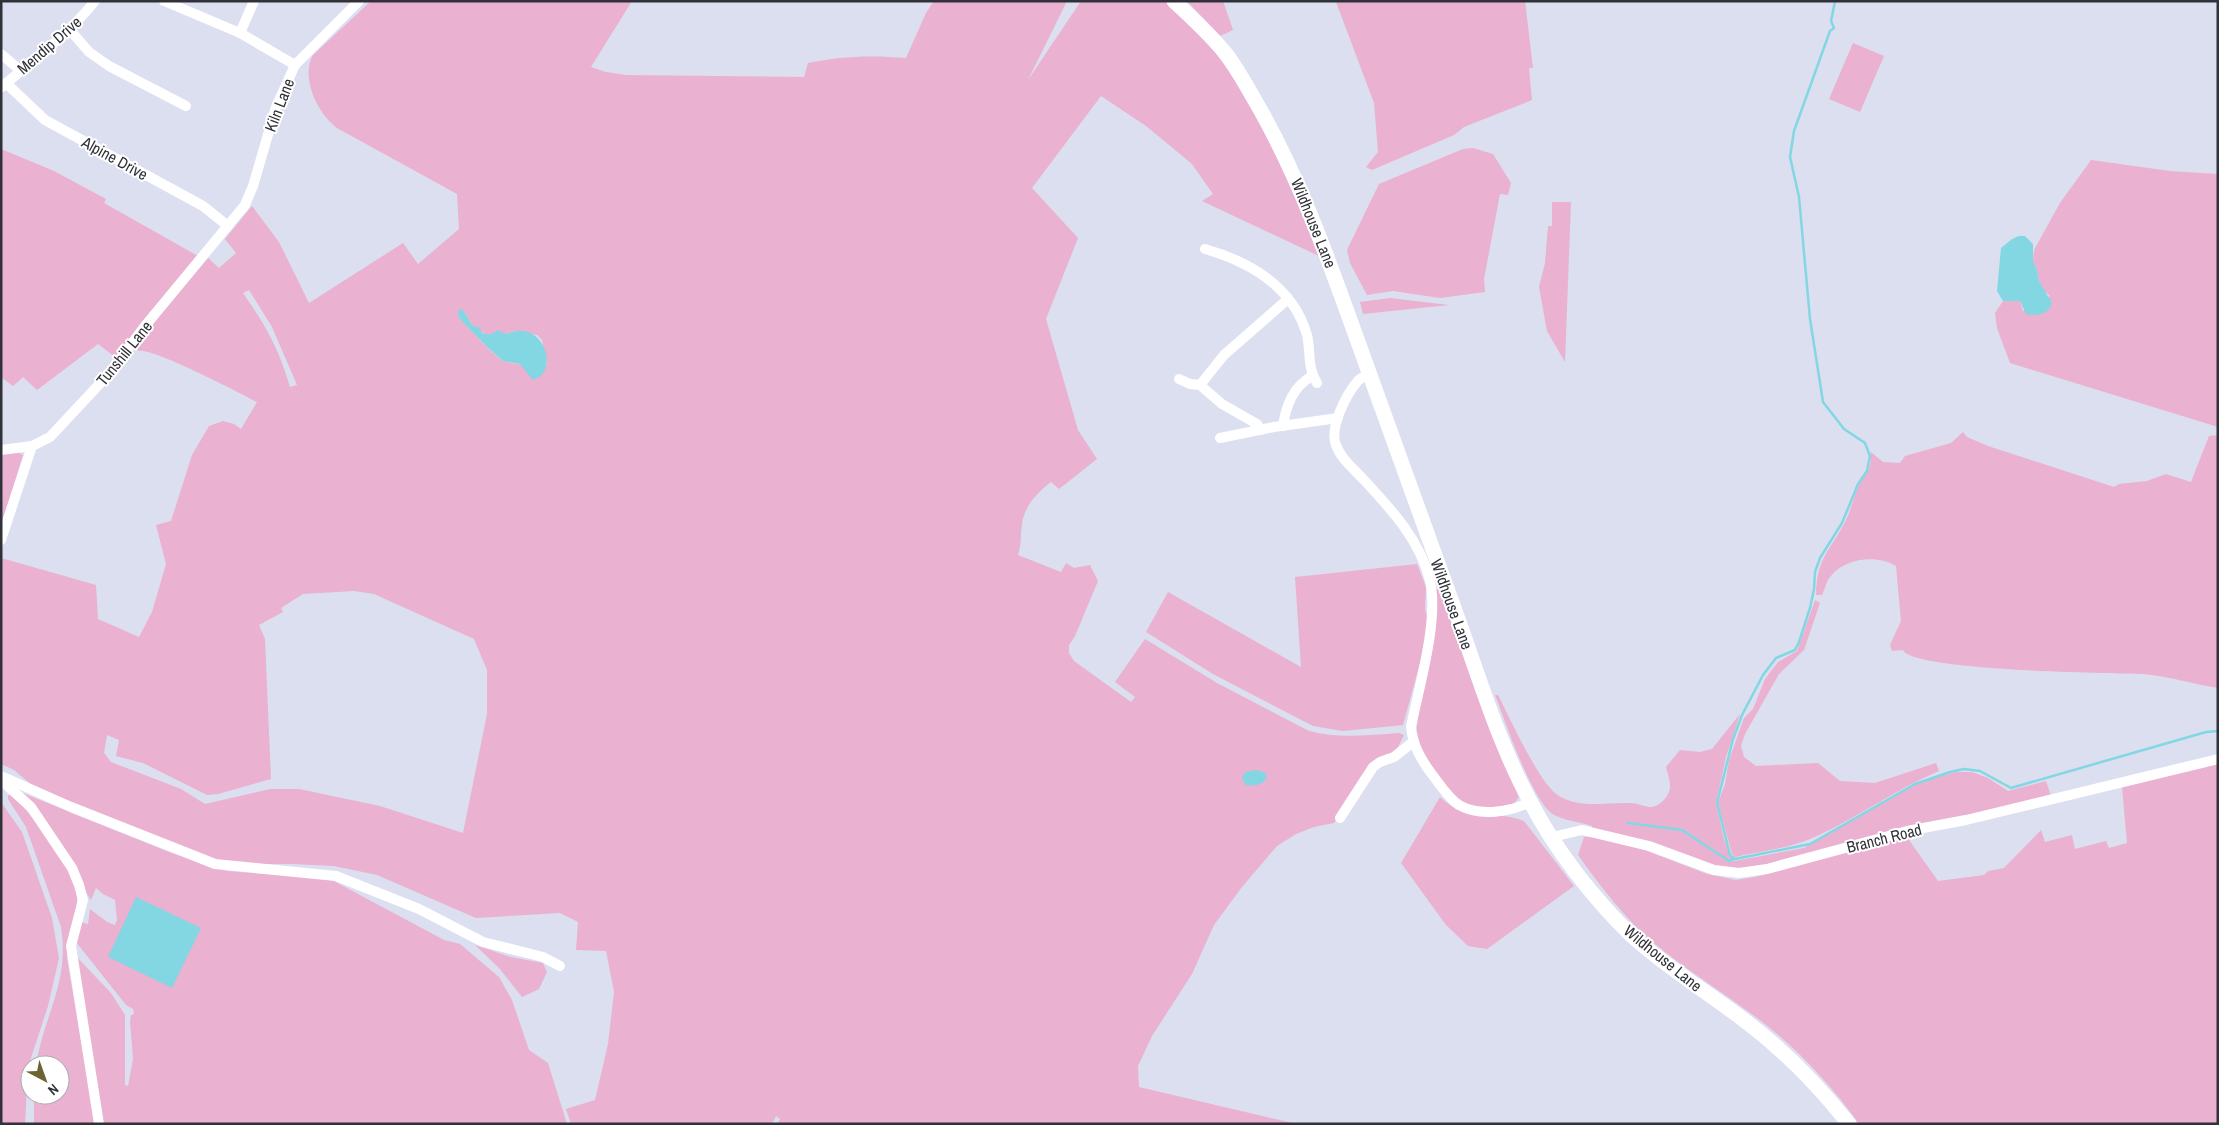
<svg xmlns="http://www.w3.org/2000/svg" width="2219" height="1125" font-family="'Archivo Narrow',sans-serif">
	<rect width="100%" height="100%" fill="#dbdff0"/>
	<g fill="#eab1d0" fill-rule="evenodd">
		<path d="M371,1H632L591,67L606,72L626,75L804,77L808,63C841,56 872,55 906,58L926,13L934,1H1067L1028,80L1081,1H1165C1182,16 1200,32 1214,50C1261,112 1290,186 1321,257L1202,201L1213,194L1192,164L1146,126L1101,96L1032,188L1078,238L1046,319L1078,430L1097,459L1059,489L1051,482C1038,492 1024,506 1022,524C1020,536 1022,543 1018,555L1061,572L1066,563L1074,568L1090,565L1098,581L1075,636L1069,645V653L1074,661L1131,702L1135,697L1115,682L1145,639L1217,683L1309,731C1339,739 1368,735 1399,733L1404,735L1396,751L1378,759L1334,823L1314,827L1296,834L1277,846L1242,887L1214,925L1192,974L1152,1036L1138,1066L1139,1087L1297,1124H778L780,1119L776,1116L772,1124H571L566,1109L595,1100L608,1044L614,992L606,951L576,950L578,922L560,913L476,918L377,875L334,866L292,864H239L218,862L33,786L14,770L1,764V558L96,585L98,619L139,637L152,612L166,564L156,525L171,521L192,455L209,426L223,421L234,424L241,429L257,402C240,393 150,346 138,351L134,346L208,258L219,268L236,253L225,239L252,206L279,242L309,303L403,243L418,264L459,229L457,194L337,128C318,114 300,78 313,55ZM249,290L272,327L297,385L290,387C278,347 267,328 243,293ZM463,310L472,325L486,335L506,334L513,331L537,335L542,340L547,365C533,364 518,366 504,361C494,357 469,327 459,318ZM354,591L374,594L474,639L487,670V714L463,833L380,806L299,789H270L205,804L181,789L111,762L104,753L107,735L119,740L116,756L143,763L207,795L218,794L271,779L265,639L259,625L283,612L281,608L303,594Z"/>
		<path d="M1187,1H1223L1233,30L1220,36Z"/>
		<path d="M1354,1H1525L1533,68H1529L1532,100L1464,127L1454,135L1372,170L1366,167L1378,152L1374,103L1336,2Z"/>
		<path d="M1853,43L1884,56L1860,112L1829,99Z"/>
		<path d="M1473,148L1493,154L1511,183L1508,195L1500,194L1484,279L1485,292L1440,298L1393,291L1367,295L1350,263L1347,250L1379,184L1463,149Z"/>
		<path d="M1,149L54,171L106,199L104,203L198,256L146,317L115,357L98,344L37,390L23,377L13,386L1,377Z"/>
		<path d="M2091,160L2170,171L2218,174V427L2010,363L1997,328L1995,313L2003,301H2020L2023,311L2050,296L2043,290L2039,281L2037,270L2033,261L2034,250L2060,203Z"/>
		<path d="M1552,202H1571L1565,362L1547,331L1539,287L1545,263L1548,226H1552Z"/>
		<path d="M1390,298L1449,305L1363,314L1360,302Z"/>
		<path d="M1963,432L1967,437L1988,446L2114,487L2119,484L2147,481L2166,474L2191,482L2209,436L2218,435V688C2193,684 2167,676 2143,674C2111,673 1912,671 1903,650L1892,651L1890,645L1901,621L1896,566C1877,554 1844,558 1830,577C1826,582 1825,589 1822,595H1816C1817,556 1830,552 1846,520C1851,510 1853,498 1858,487C1867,470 1871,473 1871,452L1883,462L1900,463L1905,456L1951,443Z"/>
		<path d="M17,452L23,455L1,526V454Z"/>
		<path d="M1417,564L1426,587L1425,609L1428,621V634L1403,725L1343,731L1313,726L1213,674L1146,632L1168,592L1301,667L1295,577Z"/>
		<path d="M1441,588L1517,792L1519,797L1512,806C1497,807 1478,809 1463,802C1443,794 1421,753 1416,733L1434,590Z"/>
		<path d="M1815,600L1820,603L1804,650L1779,674L1745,734L1741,746L1744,757L1756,766L1818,763L1840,781L1875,783L1936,763L1939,771C1896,789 1859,817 1817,836C1792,848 1763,851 1735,857L1732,854L1718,803L1725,784L1729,760L1744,718L1753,709L1765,679L1778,662L1797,651Z"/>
		<path d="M1495,695H1498C1510,718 1539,784 1559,796C1582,809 1605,802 1630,803C1637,803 1643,806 1649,807C1659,808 1671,795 1670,785C1670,779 1667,772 1666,767L1680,750L1700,752L1712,749L1740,714L1726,757L1716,803L1724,839L1730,856L1733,859L1729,860L1682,829L1626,822L1628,824L1682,831L1729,862L1804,848L1917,784L1944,775L1956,772H1972L1988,778L2008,791L2046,781L2051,796L1766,867L1727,870L1592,830V826C1580,822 1561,820 1551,813C1530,795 1506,723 1495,695Z"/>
		<path d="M2218,763V1124H1859C1832,1086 1801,1053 1765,1024C1729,996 1690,973 1655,944C1624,918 1601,887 1578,855L1584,837H1592L1645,850L1707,874L1736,880L1755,877L1907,837L1938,881L1984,875L1988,871L2004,868L2041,830L2045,842L2072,835L2075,849L2106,841L2109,848L2127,843L2122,787Z"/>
		<path d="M20,792L169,852L227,871L330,879L444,940L460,944L499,977L512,1000L529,1050L548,1063L567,1124H102L74,954L111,993L125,1015V1085L128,1086L133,1059L130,1021L131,1015L134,1014L133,1009L126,1005L76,942L81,922L88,924L90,909L107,922L115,925L117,920L115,900L103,894L96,888L91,900Z"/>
		<path d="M11,794C31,814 77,869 77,897C77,918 68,937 67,958L95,1124H34V1095H60V1065H36C44,1015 70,982 61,927L26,827L8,799V796Z"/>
		<path d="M1440,797C1471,827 1492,808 1524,821L1574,886L1487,949L1468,946L1446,925L1401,863Z"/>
		<path d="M1,802L22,832L52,918L59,958L48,1006L28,1067L25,1124H1Z"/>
		<path d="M475,945L511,957L543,963L547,972L539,989L522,997L499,968Z"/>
	</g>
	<g fill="#82d7e2">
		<path d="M2019,236H2025L2033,244V261L2037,270L2039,281L2052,303C2048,315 2038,316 2026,314L2020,301H2003L1997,291L2001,248L2012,239Z"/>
		<path d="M460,309L463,310L472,325L480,328L482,333C487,335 493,335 497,330L506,334C545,317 560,373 533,380L520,364L503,361L487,347L459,318L458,312Z"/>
		<path d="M1256,770L1264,772L1267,777C1262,786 1255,786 1245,785L1242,777L1246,772Z"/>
		<path d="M136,897L201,928L172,988L108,957Z"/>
	</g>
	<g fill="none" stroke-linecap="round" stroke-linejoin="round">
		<g stroke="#82d7e2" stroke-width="2.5">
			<path d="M1835,1L1831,21L1834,28L1830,31L1794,131L1790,157L1799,197L1810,319L1823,402L1844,429L1865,443L1870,456L1867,471L1858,484L1842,523L1820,558L1815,572L1814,589L1810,608L1799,642L1795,650L1776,658L1763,675L1742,715L1733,739L1717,803L1730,855L1735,859L1810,844L1915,784L1950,772L1964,769L1980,771L2011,788L2206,732L2218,731"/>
			<path d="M1628,823L1682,830L1729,861L1734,859"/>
		</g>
		<g stroke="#fff" stroke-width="10">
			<path d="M164,1L240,33L295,65"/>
			<path d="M70,30L89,52L109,66L186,106"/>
			<path d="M240,33L254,1"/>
			<path d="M1,54L20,70"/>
			<path d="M6,83L45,120L203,206L228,226"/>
			<path d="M2,87C34,59 68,35 95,1"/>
			<path d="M1205,249C1250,262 1293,286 1307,335C1311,352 1307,368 1317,383"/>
			<path d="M1369,374C1365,376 1360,378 1357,382C1346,395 1329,428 1336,445C1341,459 1354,469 1364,480C1392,510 1420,540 1430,581C1439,621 1419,686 1411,727C1413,745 1420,758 1431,773C1439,783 1448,798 1459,805C1480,817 1510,812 1530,802"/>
			<path d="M1179,379L1190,384L1200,385L1222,404L1257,424L1261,430"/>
			<path d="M1200,385L1224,355L1288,299"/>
			<path d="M1283,426C1286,405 1293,387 1312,376"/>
			<path d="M1220,438L1274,427L1338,418"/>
			<path d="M1,450L32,446L50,437L107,376L145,326L245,205L253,186L276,107L295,65L359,1"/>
			<path d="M1,540L32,446"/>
			<path d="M1,776L71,807L215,864L336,876L419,909L483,942L543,957L560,966"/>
			<path d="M2,781L31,807L72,868L79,885L83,900L71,946L99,1124"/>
			<path d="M1340,818L1373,767L1380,762L1394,757L1413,742"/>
			<path d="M1552,837L1582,830L1649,846L1714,870L1739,873L1767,869L1907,831L1966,820L2218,759"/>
		</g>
		<path stroke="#fff" stroke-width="15" d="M1174,1C1192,18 1210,34 1226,54C1239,71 1250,92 1261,111C1300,181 1326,253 1353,328C1388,425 1423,522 1458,619C1480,680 1499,744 1530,801C1554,848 1593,898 1631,935C1666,967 1707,992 1744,1020C1784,1050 1818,1085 1849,1124"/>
	</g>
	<g text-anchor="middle" stroke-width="4" stroke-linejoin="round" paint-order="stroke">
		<g font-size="16" fill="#313239" stroke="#fff">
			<text transform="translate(49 45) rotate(-41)" y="6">Mendip Drive</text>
			<text transform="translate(279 105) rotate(-69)" y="6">Kiln Lane</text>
			<text transform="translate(115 158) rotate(29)" y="6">Alpine Drive</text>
			<text transform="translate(1314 223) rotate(68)" y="6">Wildhouse Lane</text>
			<text transform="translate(124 353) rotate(-51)" y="6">Tunshill Lane</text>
			<text transform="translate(1452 604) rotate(70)" y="6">Wildhouse Lane</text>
			<text transform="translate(1884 838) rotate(-14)" y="6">Branch Road</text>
			<text transform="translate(1663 958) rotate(39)" y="6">Wildhouse Lane</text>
		</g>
	</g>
	<rect width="2219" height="1125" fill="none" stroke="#313239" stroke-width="5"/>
	<g transform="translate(45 1080) rotate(139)"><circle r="24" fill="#ffffff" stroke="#adadb0"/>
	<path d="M0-4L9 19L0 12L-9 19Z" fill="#6b6431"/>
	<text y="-8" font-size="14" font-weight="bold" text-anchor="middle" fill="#313239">N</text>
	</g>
</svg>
